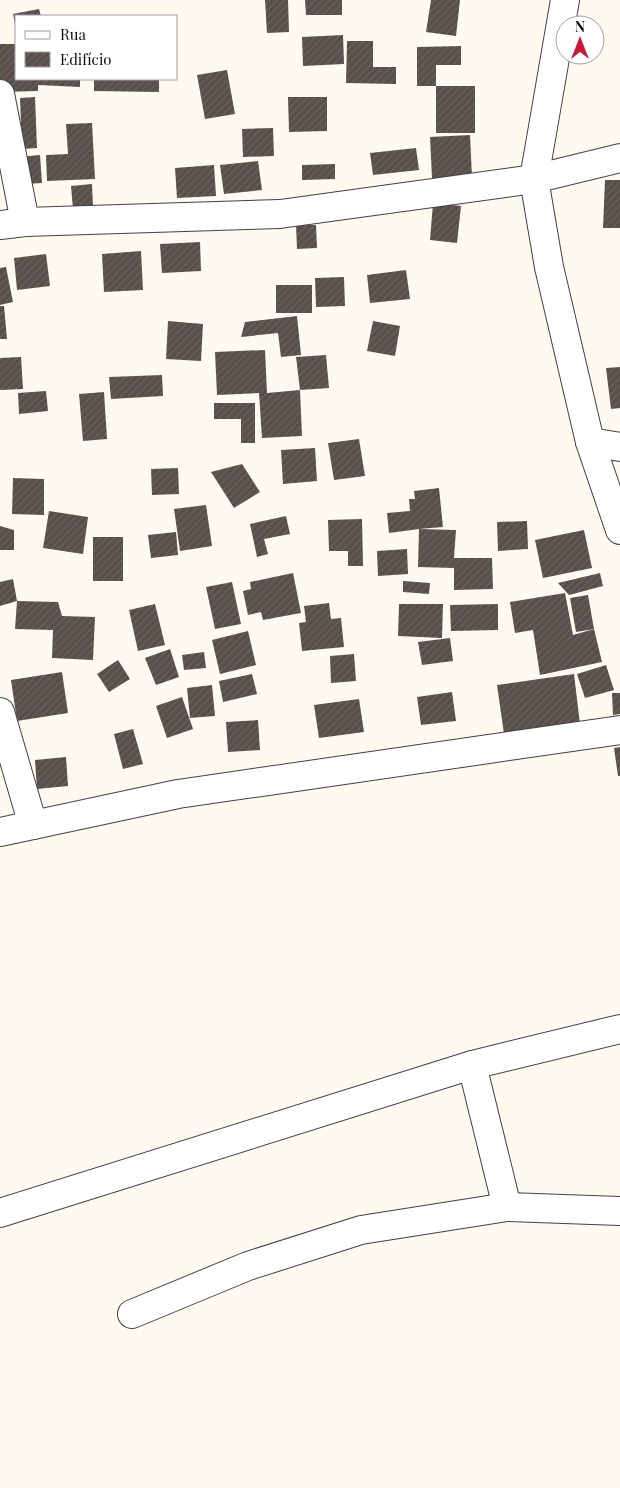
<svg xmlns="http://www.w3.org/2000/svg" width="620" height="1488" font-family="'Playfair Display',serif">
	<defs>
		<pattern id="building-hatch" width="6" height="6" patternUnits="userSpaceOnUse" patternTransform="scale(1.25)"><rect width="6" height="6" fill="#584e4a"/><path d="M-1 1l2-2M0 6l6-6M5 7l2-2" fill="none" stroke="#6b6360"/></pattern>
	</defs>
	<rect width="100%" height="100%" fill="#fffaf0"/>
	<g fill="url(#building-hatch)">
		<path d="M265,0H288L289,32L267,33Z"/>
		<path d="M305,0H342V15H306Z"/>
		<path d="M431,0H460L456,36L426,32Z"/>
		<path d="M39,9L41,16H16L15,24L13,14Z"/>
		<path d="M343,35L344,64L303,66L302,37Z"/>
		<path d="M347,41H373V67H396V84L346,83Z"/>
		<path d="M0,44H16V79H80V87L38,85V91L0,92Z"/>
		<path d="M461,46V65H436V86H417V47Z"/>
		<path d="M227,70L235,114L205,119L197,75Z"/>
		<path d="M94,79H159V92L94,91Z"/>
		<rect x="436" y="86" width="39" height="47"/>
		<path d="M35,97L37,148L22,149L20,98Z"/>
		<path d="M288,97H327V131L289,132Z"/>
		<path d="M92,123L95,179L47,181L46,155L68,154L66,124Z"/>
		<path d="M273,128L274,156L243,157L242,129Z"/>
		<path d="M470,135L472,177L432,178L430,137Z"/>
		<path d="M416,148L419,170L373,175L370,153Z"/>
		<path d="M40,155L42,183L8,185L6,158Z"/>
		<path d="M258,161L262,190L224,194L220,165Z"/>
		<path d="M335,164V179L302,180V165Z"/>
		<path d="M214,165L216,196L177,198L175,168Z"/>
		<path d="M605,180H620V228H603Z"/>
		<path d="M92,184L93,207L73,209L71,186Z"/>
		<path d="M433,203L461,206L457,243L430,240Z"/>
		<path d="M296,225H316L317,248L297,249Z"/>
		<path d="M200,242L201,271L162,273L160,244Z"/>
		<path d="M141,251L143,290L104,292L102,254Z"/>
		<path d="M46,254L50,286L17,290L14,258Z"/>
		<path d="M6,267L13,302L0,305V268Z"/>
		<path d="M406,270L410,299L370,303L367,275Z"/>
		<path d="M344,277L345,306L316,307L315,278Z"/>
		<rect x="276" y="285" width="36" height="28"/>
		<path d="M0,306H4L7,339H0Z"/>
		<path d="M297,316L301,355L281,357L278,333L241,337L245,322Z"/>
		<path d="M168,321L203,324L201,361L166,359Z"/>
		<path d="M373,321L400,326L395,356L367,351Z"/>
		<path d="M265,350L267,393L300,390L302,436L262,438L259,393L217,395L215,352Z"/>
		<path d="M326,355L329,388L300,390L296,357Z"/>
		<path d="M21,357L23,389L0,390V358Z"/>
		<path d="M620,367V408L611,409L606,368Z"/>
		<path d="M162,375L163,396L111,399L109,377Z"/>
		<path d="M46,391L48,411L19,414L18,393Z"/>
		<path d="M104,392L107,439L83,441L79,394Z"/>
		<path d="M214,403H255V443H241V419H214Z"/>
		<path d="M359,439L365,476L334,480L328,443Z"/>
		<path d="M315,448L317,481L283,484L281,450Z"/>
		<path d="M242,464L260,492L234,508L211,472Z"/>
		<path d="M178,468L179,494L152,495L151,469Z"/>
		<path d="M13,478L44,479V515L12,514Z"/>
		<path d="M439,488L443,527L419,529L456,530L454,558H492L493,589L454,590V568L418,567L419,529L389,533L387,513L410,511L409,499H415L414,491Z"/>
		<path d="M206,505L212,546L180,551L174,509Z"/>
		<path d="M49,511L88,517L83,554L43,548Z"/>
		<path d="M286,516L290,534L264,539L268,554L257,557L250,524Z"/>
		<path d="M362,519L363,566H348V551H329L328,520Z"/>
		<path d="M527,521L528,549L498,551L497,522Z"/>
		<path d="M0,526L14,530V550H0Z"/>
		<path d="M584,530L592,568L543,578L535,540Z"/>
		<path d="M176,532L178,555L151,558L148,535Z"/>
		<rect x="93" y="537" width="30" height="44"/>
		<path d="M407,549L408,574L378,576L377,551Z"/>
		<path d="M293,573L301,613L263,620L261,612L248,615L243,591L251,589L250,582Z"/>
		<path d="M600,573L603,586L569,595L558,583Z"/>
		<path d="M13,579L17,601L0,606V582Z"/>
		<path d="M403,581L430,583L429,594L403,592Z"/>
		<path d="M232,582L241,624L215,629L206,587Z"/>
		<path d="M565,593L573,635L594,629L576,632L570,598L588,595L594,629L602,662L540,675L533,630L515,633L510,602Z"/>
		<path d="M17,601L58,602L62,616L95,617L93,660L52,658L53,630L15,629Z"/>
		<path d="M329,603L331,619L341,618L344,647L302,651L299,623L306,622L304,606Z"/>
		<path d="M155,604L165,645L138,651L129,610Z"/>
		<path d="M399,604H443L442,638L398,636Z"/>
		<path d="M498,604V630L451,631L450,605Z"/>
		<path d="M248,631L256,665L220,674L212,640Z"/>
		<path d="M450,638L453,661L422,665L418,642Z"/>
		<path d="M170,649L179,677L156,685L145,658Z"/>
		<path d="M204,652L206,668L184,670L182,655Z"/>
		<path d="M354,654L356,681L331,683L330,656Z"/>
		<path d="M118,660L130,679L109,692L97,674Z"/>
		<path d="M606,665L614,690L585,698L577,674Z"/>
		<path d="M62,672L68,713L17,721L11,680Z"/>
		<path d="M252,674L257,694L223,702L219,681Z"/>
		<path d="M574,674L580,724L504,734L497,685Z"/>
		<path d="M212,685L215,716L190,718L187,688Z"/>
		<path d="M452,692L456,721L421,725L417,697Z"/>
		<path d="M612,693H620V714L613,715Z"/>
		<path d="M182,697L193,729L167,738L156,706Z"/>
		<path d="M359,699L364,732L319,738L314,705Z"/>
		<path d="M258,720L260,750L228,752L226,722Z"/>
		<path d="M133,729L143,764L123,769L114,734Z"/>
		<path d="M620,747V776H618L614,748Z"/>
		<path d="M66,757L68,786L37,789L35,760Z"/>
	</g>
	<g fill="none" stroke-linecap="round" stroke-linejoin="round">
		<defs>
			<g id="street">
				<path d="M565,0L534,179L549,267L590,442L620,530"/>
				<path d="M0,94L25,222"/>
				<path d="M0,225L25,222L280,214L534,179L620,158"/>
				<path d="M590,442L620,447"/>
				<path d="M0,712L33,825"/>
				<path d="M0,832L178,794L620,730"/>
				<path d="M472,1065L507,1207"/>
				<path d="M0,1213L472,1065L620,1029"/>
				<path d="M132,1314L248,1266L361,1230L507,1207L620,1211"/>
			</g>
		</defs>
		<use href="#street" stroke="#414141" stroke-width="30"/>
		<use href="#street" stroke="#fff" stroke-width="28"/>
	</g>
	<rect x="15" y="15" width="162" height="65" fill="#ffffff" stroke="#9f9f9f"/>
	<rect x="25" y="31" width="25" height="8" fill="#ffffff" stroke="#9f9f9f"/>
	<text x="60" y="40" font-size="15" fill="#0e0e0e">Rua</text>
	<rect x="25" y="52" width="25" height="15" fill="url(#building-hatch)" stroke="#9f9f9f"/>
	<text x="60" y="65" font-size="15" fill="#0e0e0e">Edifício</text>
	<g transform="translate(580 40)"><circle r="24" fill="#ffffff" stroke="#9f9f9f"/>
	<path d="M0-4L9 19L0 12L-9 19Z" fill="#cc1937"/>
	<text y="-8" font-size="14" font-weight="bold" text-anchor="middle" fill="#0e0e0e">N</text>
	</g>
</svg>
